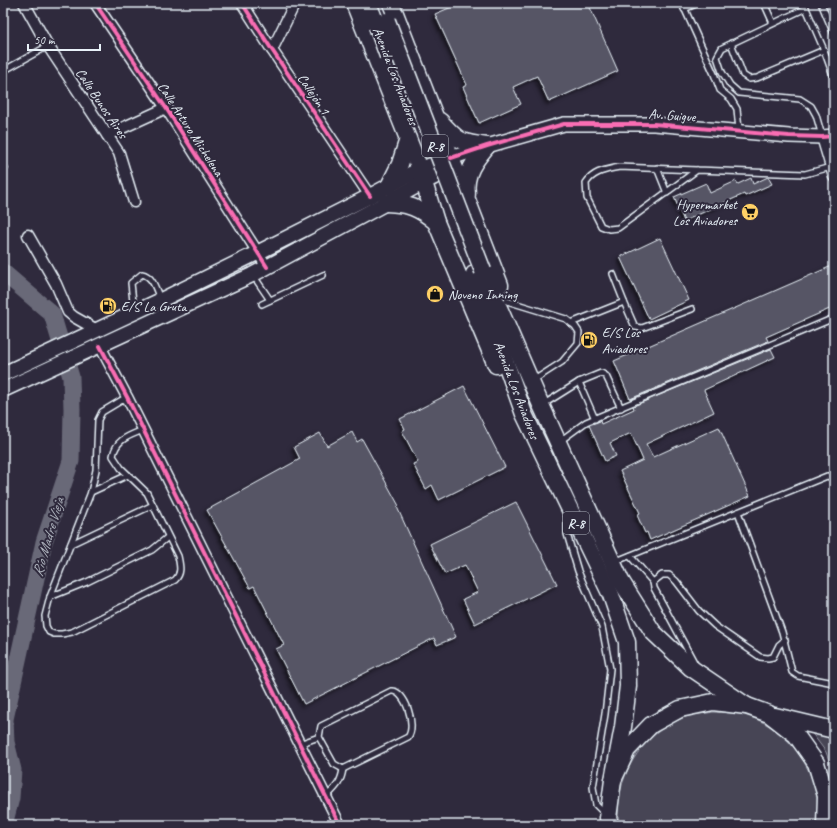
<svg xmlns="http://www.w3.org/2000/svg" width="837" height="828" font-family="Caveat,sans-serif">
	<defs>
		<filter id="shadow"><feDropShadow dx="-2.5" dy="2.5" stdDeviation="2" flood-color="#0009"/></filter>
	</defs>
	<rect width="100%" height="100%" fill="#2f2a3d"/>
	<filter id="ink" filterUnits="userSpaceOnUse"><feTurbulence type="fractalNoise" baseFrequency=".025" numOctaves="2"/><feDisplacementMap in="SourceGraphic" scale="8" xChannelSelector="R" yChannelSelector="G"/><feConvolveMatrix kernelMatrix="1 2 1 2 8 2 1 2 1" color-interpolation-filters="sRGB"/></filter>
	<g filter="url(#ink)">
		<g fill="#464455" stroke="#979aa6">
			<path d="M713,712C723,713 734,712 744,715C782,725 810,759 817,797C818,806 817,816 817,825H619C613,780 640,734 683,718C692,714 704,714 713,712Z"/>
			<path d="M811,732L834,735V775L826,752Z"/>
		</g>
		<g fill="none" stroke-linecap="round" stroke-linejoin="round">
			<path stroke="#696978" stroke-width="17" d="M3,272L52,314L71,377L72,409L71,461L44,542L5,719L6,742L13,770L11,798L4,825"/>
		</g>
		<g fill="#575565" stroke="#e8f1f8" filter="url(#shadow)">
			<path d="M461,3H465L467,8L478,3H588L618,71L549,102L537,76L513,87L521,104L479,123L463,87L467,85L435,14Z"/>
			<path d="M768,177L772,184L745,196L744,194L684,221L674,197L706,183L710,193L736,181L738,184L751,178L753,184Z"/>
			<path d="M660,238L689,300L649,319L620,257Z"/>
			<path d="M834,265V307L766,337L768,341L630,399L614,361Z"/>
			<path d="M771,349L775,357L704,390L714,412L646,444L653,457L719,427L750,496L650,540L647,532L645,533L637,515L640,513L620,471L643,460L631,433L610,443L616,456L605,461L589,425L600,421L601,424L634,409L633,406Z"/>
			<path d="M464,386L505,467L439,500L432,485L426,489L413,464L418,462L402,431L405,429L400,419Z"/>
			<path d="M352,432L357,442L362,439L399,506L397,507L456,637L437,645L434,638L304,704L276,649L284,645L254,586L250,588L207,510L300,459L294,447L320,433L327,446Z"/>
			<path d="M516,502L557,584L475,624L463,599L478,592L465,565L445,574L430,544Z"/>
		</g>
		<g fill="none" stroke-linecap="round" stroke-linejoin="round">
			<defs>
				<g id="service">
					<path d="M682,3L714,74L720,90L731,99L737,109L739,130"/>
					<path d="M764,3L773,23"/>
					<path d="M804,3L806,8L722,48L717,57L722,72L730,85L739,93L800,99L811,106L816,115L822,136"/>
					<path d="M821,3L834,34"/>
					<path d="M806,8L824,50L834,78"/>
					<path d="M684,9L698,3"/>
					<path d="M731,43L743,75L749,79L757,78L824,50"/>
					<path d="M3,71L48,46"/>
					<path d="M3,164L5,168"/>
					<path d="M657,168L667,193"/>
					<path d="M697,170L618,228L609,229L601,226L587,198L586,183C594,171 606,170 619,167L805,174L831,167"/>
					<path d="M613,274L624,302"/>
					<path d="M253,275L270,300"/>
					<path d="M507,301L566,319L575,326L579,332L578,343L562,362L534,380"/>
					<path d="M262,304L323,275"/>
					<path d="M134,311L131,283L142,274C153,276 156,290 160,299"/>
					<path d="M571,323L624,302L635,327L642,328L692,309"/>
					<path d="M127,397L102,412L98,420L96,470L91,492L50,597L45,616L46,626L49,632L54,634H62L72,632L175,580C182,573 180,566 178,556L147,493L121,468L113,456C116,439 129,436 143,430"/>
					<path d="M544,404L579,382"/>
					<path d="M595,419L579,382L601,373L606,376L621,408"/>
					<path d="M560,441L586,422L834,318"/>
					<path d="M91,492L128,475"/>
					<path d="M738,512L782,632L792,672L798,676L834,683"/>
					<path d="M567,515V534L578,571L602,627L610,669L605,714L593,787L596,805L606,815"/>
					<path d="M71,544L153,505"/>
					<path d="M630,556L653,582"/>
					<path d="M614,562L827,476L831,477L834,480"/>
					<path d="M50,597L87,582L152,550L168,537"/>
					<path d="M695,664L654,588L653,582L662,575H669L676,581L699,611L715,626L760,657L768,658L773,657L779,645L785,640"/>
					<path d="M391,691C405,689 417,726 408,737L343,769L334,764L319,737L321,726Z"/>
					<path d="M299,744L319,737"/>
					<path d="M326,797C336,787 341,783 343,769"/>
				</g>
				<g id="minor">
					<path d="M24,3L48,46L107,135L119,153L134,202"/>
					<path d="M95,3L166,108L267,267"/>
					<path d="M242,3L272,50L370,196"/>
					<path d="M272,50L295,3"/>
					<path d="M107,135L166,108"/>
					<path d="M822,137L834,177"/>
					<path d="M28,235L56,284L68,312L74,317L97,330"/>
					<path d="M100,346L127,397L340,825"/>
				</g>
				<path id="tertiary" d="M451,158L487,146L564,124H654L789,136L822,137L834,136"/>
				<g id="secondary">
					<path d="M3,374L161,300L257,253L370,196L420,169L451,158"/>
					<path d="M3,390L252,275L386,203L424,182L454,168"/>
				</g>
				<g id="primary">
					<path d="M354,3L420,169L436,222L496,365"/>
					<path d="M368,3L377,26"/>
					<path d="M391,3L500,285"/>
					<path d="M440,121C458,141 460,143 487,146"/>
					<path d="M389,186L400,164L408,139"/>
					<path d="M467,194C464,174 475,160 487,146"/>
					<path d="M386,203C409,204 418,207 436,222"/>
					<path d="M483,271L541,405L621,581L653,632L691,668L747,706"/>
					<path d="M474,274L524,414L611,595L627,642L628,686L623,727L613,780"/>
					<path d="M775,716L834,730"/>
					<path d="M610,825L608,818L613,780L627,750L651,725L680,709L713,702L747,706L769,714L796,735L816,763L826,796L825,825"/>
				</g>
			</defs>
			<use href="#service" stroke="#e8f1f8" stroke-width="8"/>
			<use href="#minor" stroke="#e8f1f8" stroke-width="13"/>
			<use href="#tertiary" stroke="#e8f1f8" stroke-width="16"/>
			<use href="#secondary" stroke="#e8f1f8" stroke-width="17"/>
			<use href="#primary" stroke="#e8f1f8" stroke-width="19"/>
			<use href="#service" stroke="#2f2a3d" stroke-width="5"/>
			<use href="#minor" stroke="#2f2a3d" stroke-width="10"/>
			<use href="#tertiary" stroke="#2f2a3d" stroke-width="13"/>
			<use href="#secondary" stroke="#2f2a3d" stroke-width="14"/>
			<use href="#primary" stroke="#2f2a3d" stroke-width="16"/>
			<defs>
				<g id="primary-bridge">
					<path d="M387,21L483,271"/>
					<path d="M377,26L388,56"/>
				</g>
			</defs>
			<use href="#primary-bridge" stroke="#e8f1f8" stroke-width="19" stroke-linecap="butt"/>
			<use href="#primary-bridge" stroke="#2f2a3d" stroke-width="16"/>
			<defs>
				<g id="cycleway">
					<path d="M95,3L166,108L267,267"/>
					<path d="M242,3L272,50L370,196"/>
					<path d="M451,158L487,146L564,124H654L789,136L822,137L834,136"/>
					<path d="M100,346L127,397L340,825"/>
				</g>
			</defs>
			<use href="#cycleway" stroke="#2f2a3d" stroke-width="6"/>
			<use href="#cycleway" stroke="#f96db3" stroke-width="4"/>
		</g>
	</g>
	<defs>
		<symbol id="supermarket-disc" viewBox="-11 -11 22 22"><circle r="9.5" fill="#ffd166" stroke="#2f2a3d"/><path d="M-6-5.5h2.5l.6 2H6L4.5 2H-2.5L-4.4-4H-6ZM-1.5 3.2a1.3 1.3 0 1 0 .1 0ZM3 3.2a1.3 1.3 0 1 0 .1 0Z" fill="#111"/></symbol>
		<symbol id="shop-disc" viewBox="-11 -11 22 22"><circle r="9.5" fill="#ffd166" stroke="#2f2a3d"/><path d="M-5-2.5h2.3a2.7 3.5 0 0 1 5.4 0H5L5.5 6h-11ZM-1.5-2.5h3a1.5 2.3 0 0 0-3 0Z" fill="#111"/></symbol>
		<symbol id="fuel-disc" viewBox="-11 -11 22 22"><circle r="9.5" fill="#ffd166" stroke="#2f2a3d"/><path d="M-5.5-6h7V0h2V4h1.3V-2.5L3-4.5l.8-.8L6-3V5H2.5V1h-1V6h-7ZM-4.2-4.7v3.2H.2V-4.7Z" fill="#111"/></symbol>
	</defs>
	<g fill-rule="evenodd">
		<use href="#supermarket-disc" x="740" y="202" width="20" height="20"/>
		<use href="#shop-disc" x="425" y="284" width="20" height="20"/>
		<use href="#fuel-disc" x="98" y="296" width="20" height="20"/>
		<use href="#fuel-disc" x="579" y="330" width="20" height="20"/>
	</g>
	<g text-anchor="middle" stroke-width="4" stroke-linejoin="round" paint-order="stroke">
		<g fill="#2f2a3d" stroke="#b0b5c0" stroke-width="1">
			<rect x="422" y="135" width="26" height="22" rx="3"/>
			<rect x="563" y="512" width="26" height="22" rx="3"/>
		</g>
		<g font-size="13" font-weight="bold" fill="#e8f1f8">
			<text x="435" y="151">R-8</text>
			<text x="576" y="528">R-8</text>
		</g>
		<g font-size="14" fill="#e8f1f8" stroke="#2f2a3d">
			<text transform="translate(396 76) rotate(69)" y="5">Avenida Los Aviadores</text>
			<text transform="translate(314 94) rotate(56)" y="5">Callejón 1</text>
			<text transform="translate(102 103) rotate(56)" y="5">Calle Bunos Aires</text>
			<text transform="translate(672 115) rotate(4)" y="5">Av. Guigue</text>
			<text transform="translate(191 129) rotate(57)" y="5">Calle Arturo Michelena</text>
			<text transform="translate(517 390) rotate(69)" y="5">Avenida Los Aviadores</text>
		</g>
		<g font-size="14" fill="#e8f1f8" stroke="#2f2a3d" text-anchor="start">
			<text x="737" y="209" text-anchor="end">Hypermarket<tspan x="737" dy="16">Los Aviadores</tspan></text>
			<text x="448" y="299">Noveno Inning</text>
			<text x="121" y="311">E/S La Gruta</text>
			<text x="602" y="337">E/S Los<tspan x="602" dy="16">Aviadores</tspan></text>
		</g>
		<g font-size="15" font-style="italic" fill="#afb4be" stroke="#2f2a3d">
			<text transform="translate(48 537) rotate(-74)" y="5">Río Madre Vieja</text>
		</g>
	</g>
	<rect width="837" height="828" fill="none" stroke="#2f2a3d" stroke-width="16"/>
	<rect x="8" y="8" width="821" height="812" fill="none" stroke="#e8f1f8" stroke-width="1.5" filter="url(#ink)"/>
	<path d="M28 44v6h72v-6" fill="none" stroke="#e8f1f8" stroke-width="2"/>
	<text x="34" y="44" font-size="12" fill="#e8f1f8" stroke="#2f2a3d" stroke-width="3" paint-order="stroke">50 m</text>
</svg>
